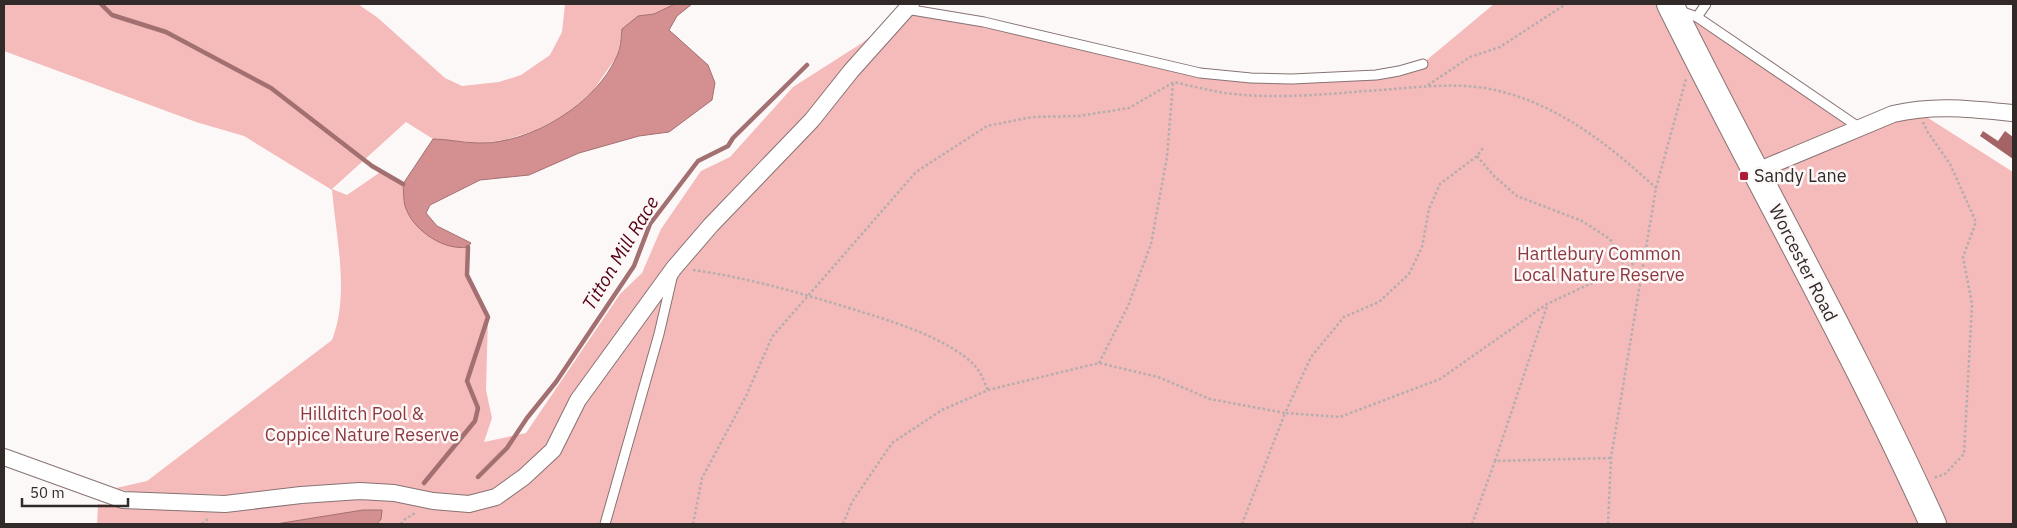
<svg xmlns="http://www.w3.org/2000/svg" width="2017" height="528" font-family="'IBM Plex Sans',sans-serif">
	<rect width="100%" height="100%" fill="#fdf8f8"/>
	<path fill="#f5baba" d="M4,4H358L378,18L445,78L462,86L499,82L521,75L550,55L562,32L565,4H675L654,14L638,16L622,29L618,55L592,92L564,116L534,131L505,140L479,143L433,139L406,122L332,189L347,195L382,171L403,184L406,210L461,248L468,247L467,275L488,317L486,390L492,418L484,442L526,433L620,294L642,273L661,229L701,171L730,157L793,87L862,43L906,9L1200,73L1328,78L1422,64L1494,4H1670L1697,17L1860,127L1925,116L2013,172V524H97L98,504L203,511L227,495L134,493L116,488L147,481L332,340C350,295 336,237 332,190L244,136L196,122L4,51Z"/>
	<g fill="#d48f90" stroke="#a37071">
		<path d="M675,4H692L677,16L669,30L708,65L715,83L712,100L669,132L639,136L579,153L529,175L480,180L430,205L426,213L437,226L471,243L468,247C445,251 416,232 407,211C403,204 404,193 403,184L433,139C448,139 463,143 479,143C531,144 596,104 617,56C621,48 621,37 622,29L638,16L654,14Z"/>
		<path d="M363,510H382L381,519L377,524H276Z"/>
	</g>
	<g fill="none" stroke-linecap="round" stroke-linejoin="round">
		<g stroke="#a37071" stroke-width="4.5">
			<path d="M101,4L112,15L166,32L271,88L372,166L403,184"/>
			<path d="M478,477L507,448L527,418L556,382L634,266L650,224L698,161L728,146L733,138L807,65"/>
			<path d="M424,483L475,421L478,408L467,381L488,317L467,275L468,247"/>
		</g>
	</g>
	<path fill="#a46465" d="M1983,131L1998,141L2005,131L2013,137V159L1980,136Z"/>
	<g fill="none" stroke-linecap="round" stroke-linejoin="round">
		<defs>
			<g id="lane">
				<path d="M906,9L984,22L1200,73L1251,78L1292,79L1376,75L1399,71L1423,64"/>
				<path d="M1680,11L1697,17L1860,128"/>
				<path d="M1697,17L1706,4"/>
				<path d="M605,524L659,334L672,278"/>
			</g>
			<g id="street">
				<path d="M1757,171L1893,114C1934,104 1973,109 2013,113"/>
				<path d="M4,457L123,500L225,504L301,495L360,491L394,493L433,501L469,504L496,497L524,477L553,450L578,400L674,268L711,225L812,120L851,71L911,4"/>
			</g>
			<path id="primary" d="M1670,4C1756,178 1853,347 1933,524"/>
		</defs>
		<use href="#lane" stroke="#887373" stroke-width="11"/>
		<use href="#street" stroke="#887373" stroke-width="18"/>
		<use href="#primary" stroke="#887373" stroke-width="28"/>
		<g stroke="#b4adad" stroke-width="2.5" stroke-dasharray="2.5 2.5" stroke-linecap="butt">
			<path d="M1428,85L1470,57L1500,47L1566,4"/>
			<path d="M1923,122L1927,131L1950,164L1976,222L1963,257L1972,304L1964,454L1945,474L1933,478"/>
			<path d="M1477,156L1494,176L1517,196L1582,221L1610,239L1626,268"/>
			<path d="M693,270C750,278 804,294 859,311C894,322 950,339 975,366C981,372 984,382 988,390"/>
			<path d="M1099,363L1128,306L1151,244L1167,157L1173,83"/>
			<path d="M1495,461L1547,306"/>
			<path d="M202,524L209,518"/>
			<path d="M401,524L404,520L415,513"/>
			<path d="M693,524L702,478L746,396L772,337L916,172L987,126L1032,117L1079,116L1129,108L1174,82C1191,86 1208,90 1225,93C1270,99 1320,95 1365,91C1405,89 1445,82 1485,88C1553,100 1607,143 1656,188"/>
			<path d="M843,524L852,502L892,443L942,410L988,390L1099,363L1158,377L1210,399L1285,413L1311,357L1344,317L1379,302L1409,274L1422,247L1429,209L1440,184L1477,156L1483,148"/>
			<path d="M1242,524L1285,413L1340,417L1440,379L1547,304L1645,258"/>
			<path d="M1472,524L1495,461L1611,458"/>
			<path d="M1608,524L1611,458L1656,188L1686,79"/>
		</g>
		<use href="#lane" stroke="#fff" stroke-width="9"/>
		<use href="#street" stroke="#fff" stroke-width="16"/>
		<use href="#primary" stroke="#fff" stroke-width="26"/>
	</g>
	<rect fill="#af1b36" stroke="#fdf8f8" stroke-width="2" x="1739" y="171" width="10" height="10" rx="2.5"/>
	<g text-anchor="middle" stroke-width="5" stroke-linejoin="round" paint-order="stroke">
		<g font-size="18" fill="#322929" stroke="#fdf8f8" text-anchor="start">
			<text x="1754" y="182">Sandy Lane</text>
		</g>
		<g font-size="18" fill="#8c383e" stroke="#fdf8f8">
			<text x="1599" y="260">Hartlebury Common<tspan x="1599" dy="21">Local Nature Reserve</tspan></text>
			<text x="362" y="420">Hillditch Pool &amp;<tspan x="362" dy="21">Coppice Nature Reserve</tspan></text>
		</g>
		<g font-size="18" fill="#322929" stroke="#fdf8f8">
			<text transform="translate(1803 263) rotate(63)" y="6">Worcester Road</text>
		</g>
		<g font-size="19" font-style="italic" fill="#570214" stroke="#fdf8f8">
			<text transform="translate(620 253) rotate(-59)" y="7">Titton Mill Race</text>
		</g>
	</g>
	<rect width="2017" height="528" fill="none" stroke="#322929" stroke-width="10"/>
	<path d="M22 498v8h106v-8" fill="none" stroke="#322929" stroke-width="2.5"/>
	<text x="30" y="498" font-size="15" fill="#322929" stroke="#fdf8f8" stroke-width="4" paint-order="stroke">50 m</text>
</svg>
